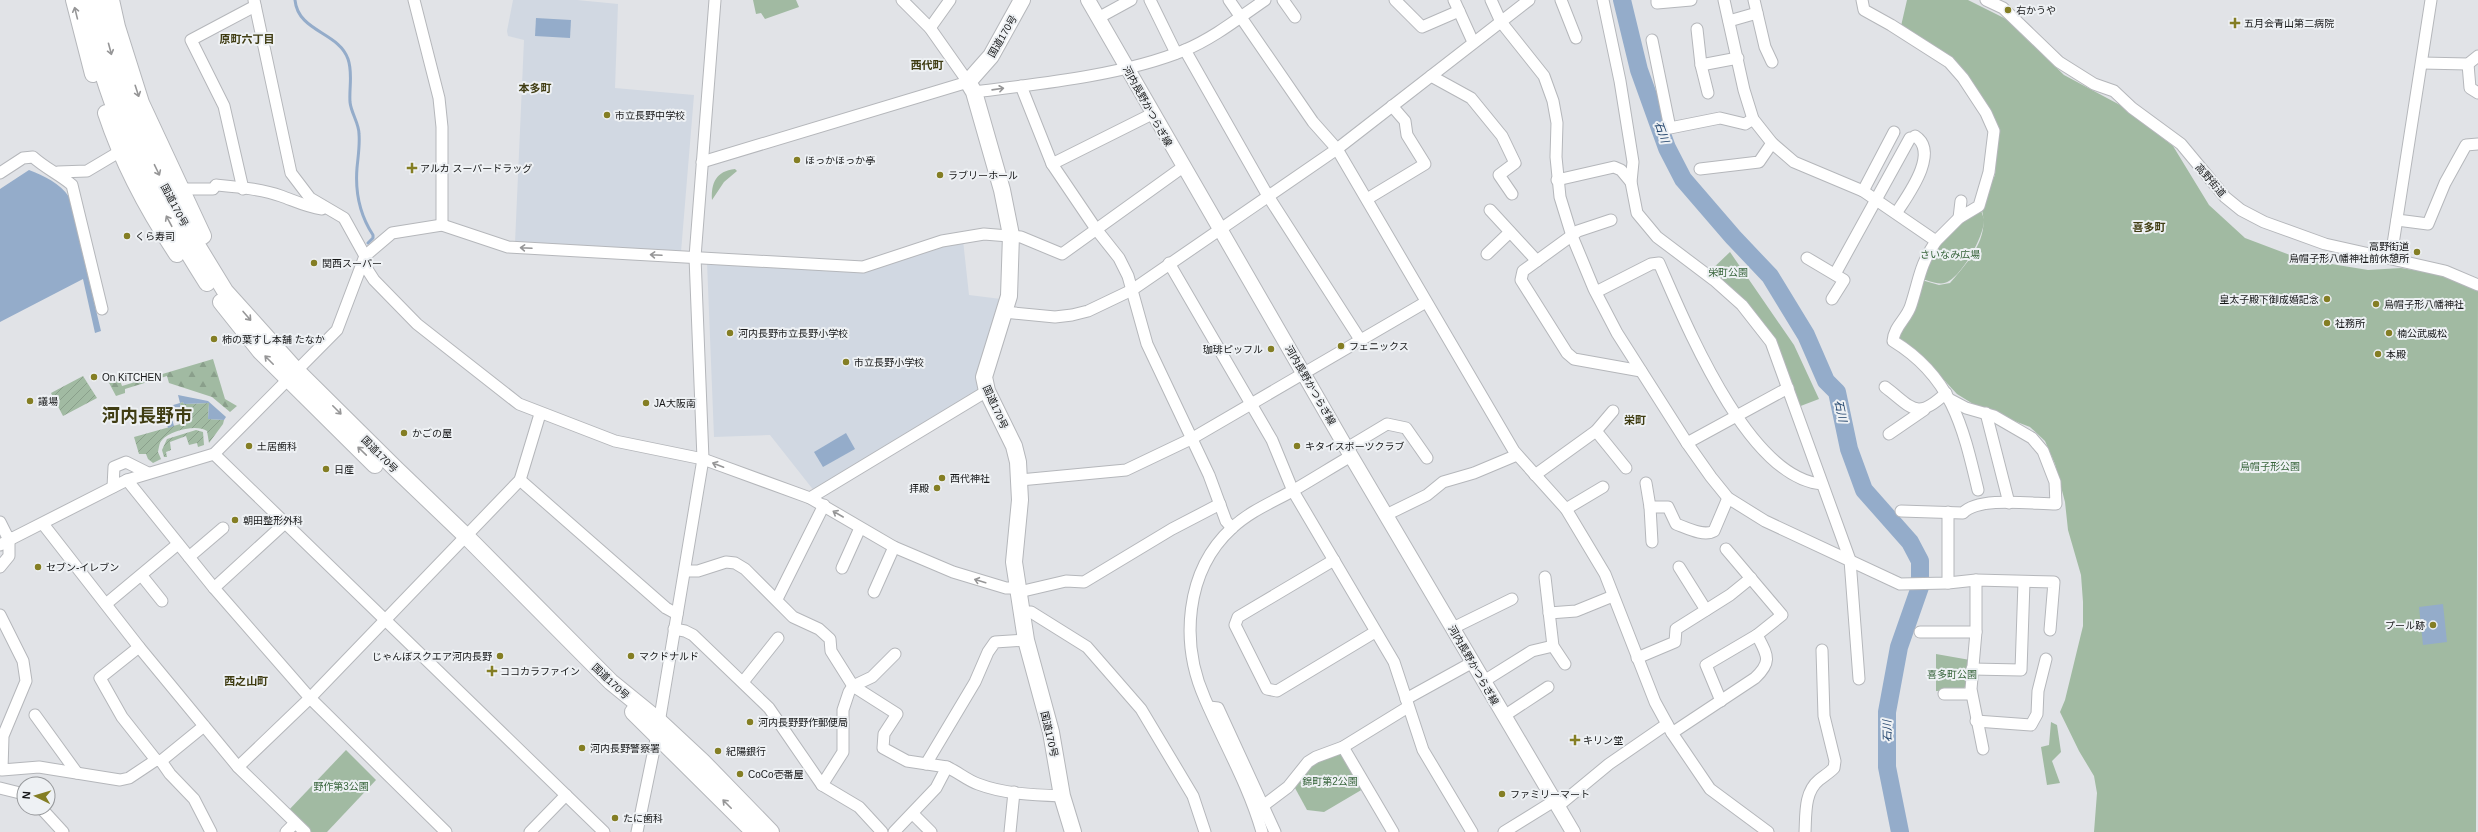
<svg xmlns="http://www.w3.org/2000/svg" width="2478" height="832" font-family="Arial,'Noto Sans JP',sans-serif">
	<defs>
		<pattern id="forest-firs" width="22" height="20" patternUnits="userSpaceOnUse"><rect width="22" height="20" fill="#a1baa2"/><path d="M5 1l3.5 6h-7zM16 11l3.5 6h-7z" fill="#8a9f8b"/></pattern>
		<pattern id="garden-furrows" width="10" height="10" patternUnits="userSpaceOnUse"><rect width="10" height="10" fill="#a1baa2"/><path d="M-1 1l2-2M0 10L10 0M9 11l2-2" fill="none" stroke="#8a9f8b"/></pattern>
	</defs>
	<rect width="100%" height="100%" fill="#e1e3e7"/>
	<g fill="#d1d8e2">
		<path d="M513,0H577L618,4L615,88L694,95L681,252L515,243L524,40L508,36L507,31Z"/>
		<path d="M963,240L969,295L1001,299L980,394L815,492L770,435L714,437L707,262L869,270Z"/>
	</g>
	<path fill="url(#forest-firs)" d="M213,359L225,399L237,406L230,412L212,397L169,383L167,376L125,389V393L116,396L108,381L119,377L122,386Z"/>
	<g fill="#a1baa2">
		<path d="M753,0H796L799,7L765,19L761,13L756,14Z"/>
		<path d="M1907,0H1968L2006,19L2064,75L2120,105L2173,146L2209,205L2245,238L2301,259L2368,270L2401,268L2438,274L2478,291L2476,832H2094L2097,793L2094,776L2079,751L2060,712L2065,700L2083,626V602L2081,575L2068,530L2065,502L2055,464L2045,441L2030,427L1978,407L1957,394L1945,381L1914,362L1894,342L1918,279L1939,285L1950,283C1969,261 1991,237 1981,207L1995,175L1997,132L1950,71L1947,59L1901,26Z"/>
		<path d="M735,169L737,171L724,182L712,200C711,183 716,171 735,169Z"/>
		<path d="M1980,207C1981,211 1983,216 1984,219C1985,235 1963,273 1949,281C1941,287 1927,280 1919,278L1936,243Z"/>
		<path d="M1730,252L1794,345L1819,399L1798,407L1774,340L1709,272Z"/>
		<path d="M1936,654L1970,660L1966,686L1962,690L1936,691Z"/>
		<path d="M2051,722L2057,725L2061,752L2052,761L2060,783L2047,785L2041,747L2049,745Z"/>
		<path d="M346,750L376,780L327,832H308L287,812Z"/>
		<path d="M1339,752L1343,753L1363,789L1324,812L1307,810L1295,788L1313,762Z"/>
	</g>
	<g fill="url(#garden-furrows)">
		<path d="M83,376L97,398L63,416L51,393Z"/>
		<path d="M183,402L184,404L209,403L208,419L224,420L223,424L209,443L207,431C198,424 170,430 162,440C159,443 159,448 158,452L161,459L153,463L148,459L146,454H139L134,437L184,423L180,403Z"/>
		<path d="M196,430L203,432L204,445L198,447L197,443L189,445L186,436L170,442L171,450L166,452L167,457H164L162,450L167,439Z"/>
	</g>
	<g fill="#94acca">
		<path d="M536,18L571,20L570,38L535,36Z"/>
		<path d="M29,170C44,176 60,183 69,197L101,331L95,333L83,279L0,322V189Z"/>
		<path d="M178,395L208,401L226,417L224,420L208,419L209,403L184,404L183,402L180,403L181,409L170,412L174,426L168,428L163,408L180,403Z"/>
		<path d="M846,433L855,449L823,467L814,452Z"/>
		<path d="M2443,604L2447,642L2423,645L2419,607Z"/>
	</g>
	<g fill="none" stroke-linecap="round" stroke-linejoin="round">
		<path stroke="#94acca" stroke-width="3" d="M295,0C298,32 339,32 348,59C353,73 349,87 350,102C351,113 359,123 359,134C360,145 358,157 357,168C355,192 360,215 373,235V238L368,243"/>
		<path stroke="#94acca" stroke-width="18" d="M1622,0L1639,70L1667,148L1683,179L1733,237L1770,276L1806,335L1826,381L1837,392L1849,449L1864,490L1910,542L1920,561V587L1899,647L1887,712V767L1900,832"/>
		<defs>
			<g id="minor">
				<path d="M254,0L291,173L310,198L344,218L365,256"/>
				<path d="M414,0L439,98L442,127V225"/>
				<path d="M1150,0L1176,53"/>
				<path d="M1229,0L1313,122L1337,149L1514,451L1566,509L1605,574L1655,702L1672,733L1710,789L1768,832"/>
				<path d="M1283,0L1295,17"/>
				<path d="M1395,0L1422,27L1459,11"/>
				<path d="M1454,0L1473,42"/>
				<path d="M1491,0L1501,22L1544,76L1553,101L1557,123L1556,157L1560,197L1572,236L1594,289L1617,333L1687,443L1711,477L1728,498L1765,521L1900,584L1948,583L1976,580L2054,582L2050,630"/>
				<path d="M1561,0L1576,38"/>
				<path d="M1603,0L1620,81L1633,162L1631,182L1637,213L1657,237L1714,280L1742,305L1771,342L1850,560L1859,679"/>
				<path d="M1657,0V3L1691,0"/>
				<path d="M1724,0L1744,90L1753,119L1772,143L1794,162L1863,191L1936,241L1959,218L1979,206L1989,172L1994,131L1986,113L1963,78L1949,62L1891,25L1864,10L1862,0"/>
				<path d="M1754,0L1765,47L1772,62"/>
				<path d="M1986,0L2003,8L2059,62L2094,84L2114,91L2132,108L2181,144L2225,197L2241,210L2264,222L2325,244L2445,271L2478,285"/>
				<path d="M1098,18L1131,0"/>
				<path d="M1729,21L1757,13"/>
				<path d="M930,28L950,0"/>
				<path d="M1697,29L1701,65L1708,93"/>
				<path d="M1652,40L1670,128L1720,118L1745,124L1753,119"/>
				<path d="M1185,50L1268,196L1361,341"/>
				<path d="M2422,63L2468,64L2478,56"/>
				<path d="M2468,64L2470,88L2478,93"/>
				<path d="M1701,65L1738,58"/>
				<path d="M1431,76L1471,98L1502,136L1515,163L1499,175L1512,194"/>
				<path d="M1021,86L1052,164L1096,229L1119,258L1128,276L1147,344L1209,475L1226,521L1232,528"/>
				<path d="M974,92C1039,84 1125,75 1185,50C1214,38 1240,17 1265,0"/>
				<path d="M702,162L968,82L930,28L902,0"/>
				<path d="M1052,164L1152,114"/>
				<path d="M1700,169L1759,162L1772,143"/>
				<path d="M58,172L87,171L119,152"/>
				<path d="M0,173L23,158L33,157C45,168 59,174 72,185L102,309"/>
				<path d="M1557,180L1614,167L1621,170L1631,182"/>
				<path d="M180,189H213L216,185C237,187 262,189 281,196C295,201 307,207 322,209"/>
				<path d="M243,189L224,106L191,40L255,6"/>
				<path d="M1863,191L1894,132"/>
				<path d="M1367,199L1425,164L1407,135L1405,121L1392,106"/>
				<path d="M1490,210L1537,261"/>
				<path d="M1897,212C1908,195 1940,152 1915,136"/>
				<path d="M1959,218L1961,201"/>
				<path d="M1611,220L1578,231L1523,271L1521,280L1567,353L1574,359L1641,371"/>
				<path d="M2397,220L2428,224L2445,183L2466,145L2478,144"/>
				<path d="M1936,241C1919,267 1920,277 1911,305C1907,319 1894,326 1893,341C1952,377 1963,427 1978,490"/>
				<path d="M1487,254L1510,232"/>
				<path d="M2391,257L2431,0"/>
				<path d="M1807,258L1844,280L1832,299"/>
				<path d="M363,263L374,280L417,324L519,404L615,441L703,459L810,498L894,547L953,572L1006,588H1018"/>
				<path d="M1169,263L1272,440L1293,491L1394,662L1423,750L1472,832"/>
				<path d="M1835,274L1910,138"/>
				<path d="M1596,292L1651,264L1659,263C1685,322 1748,479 1822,484"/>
				<path d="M1004,312L1055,317L1072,315L1088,311L1132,290L1337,149L1529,0"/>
				<path d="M1885,387C1913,408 1916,421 1946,393"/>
				<path d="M1986,413L2009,503"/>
				<path d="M1596,431L1626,468"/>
				<path d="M1889,434L1924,410"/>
				<path d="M1687,443L1788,388"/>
				<path d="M1347,448L1387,424L1406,428L1427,458"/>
				<path d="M214,454L604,832"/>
				<path d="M1535,475L1596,431L1613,411"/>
				<path d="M127,480L214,588L310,698L446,832"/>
				<path d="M520,480L666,608L677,614"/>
				<path d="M1020,480L1126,470L1191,439L1426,302"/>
				<path d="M1646,483L1650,507L1652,542"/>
				<path d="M113,487L114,467L126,462L148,473"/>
				<path d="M810,498L987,391"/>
				<path d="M1650,507H1668L1676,524C1687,528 1704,537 1714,531L1728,498"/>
				<path d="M1566,509L1603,487"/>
				<path d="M1901,511L1963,513C1979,496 2033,504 2056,504L2055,482L2043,451L2032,438L1994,416L1966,408L1949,399"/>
				<path d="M1386,515L1427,495L1443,482L1474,473L1517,455"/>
				<path d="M0,522L9,540L127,480L214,454L337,330L365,256L392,233L442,225L508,247L863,267L942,241L984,234L1021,237L1062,254L1183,167"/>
				<path d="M43,524L139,647L238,767L305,832"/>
				<path d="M189,557L223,528"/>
				<path d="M1334,560L1238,617L1235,625L1267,689L1277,691L1375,632"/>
				<path d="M0,567L9,556V540L0,545"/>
				<path d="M1679,567L1706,610"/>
				<path d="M842,568L860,528"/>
				<path d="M685,571H698L726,562L735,563L745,569L793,617L819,629L830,639L831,651L853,686L897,714L884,734L883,748L907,761L947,767"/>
				<path d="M142,576L162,601"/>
				<path d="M1545,577L1553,646L1565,664"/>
				<path d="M1976,580V632L1971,689L1983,749"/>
				<path d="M1948,583V512"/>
				<path d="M214,588L285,523"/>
				<path d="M874,592L894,547"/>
				<path d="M1019,592L1066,581L1084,582L1172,529L1220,504"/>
				<path d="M777,599L824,505"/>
				<path d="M106,604L178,544"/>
				<path d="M1022,612H1031L1087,647L1141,709L1193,796L1205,832"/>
				<path d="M1549,613L1576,611L1613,596"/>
				<path d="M0,615L23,661L26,681L3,736L2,770L39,767L120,780L129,778L156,760L161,761L204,726"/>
				<path d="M1453,628L1512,599"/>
				<path d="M674,629L685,631L693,635L769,708L822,785L859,807L882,832"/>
				<path d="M1920,632H1976"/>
				<path d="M139,647L100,678L122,717L156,760"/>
				<path d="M1637,658L1675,642L1676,629L1730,595L1751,578"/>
				<path d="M1972,669L2021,670L2024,582"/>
				<path d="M1484,681L1532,651L1553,646"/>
				<path d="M743,682L778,638"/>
				<path d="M1944,694H1971"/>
				<path d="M1406,699L1473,662"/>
				<path d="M1721,701L1706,665L1757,635L1782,615L1726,549"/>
				<path d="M1209,707L1218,708L1275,832"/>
				<path d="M35,715L77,773"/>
				<path d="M1504,716L1548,687"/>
				<path d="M1976,721L2031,725L2037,714L2038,691L2046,659"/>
				<path d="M1672,733L1755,678C1773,661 1767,655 1757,635"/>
				<path d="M1343,747L1393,832"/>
				<path d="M161,761L170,774L194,799L211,832"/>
				<path d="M926,764L975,682L988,652L995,642L1026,640"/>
				<path d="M238,767L310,698L520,480L540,414"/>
				<path d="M822,785L843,752V710L849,692L853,686L872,677L895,654"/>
				<path d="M0,788L24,794"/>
				<path d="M1263,806L1288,787L1308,762L1316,757L1343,747L1408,707"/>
				<path d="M1557,807L1609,764L1667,724"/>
				<path d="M41,808L63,832"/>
				<path d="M913,814L931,832"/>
				<path d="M286,832L295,823"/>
				<path d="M530,832L566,795"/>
				<path d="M637,832L657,735L703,459L695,257L715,0"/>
				<path d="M894,832L936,788L947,767C958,772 967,780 978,784C1004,794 1034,795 1062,796"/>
				<path d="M1010,832L1014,792"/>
				<path d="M1262,832C1249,786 1224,743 1205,699C1180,643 1185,571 1232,528C1250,511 1273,502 1294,490C1313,479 1332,467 1351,456"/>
				<path d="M1504,832L1554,801"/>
				<path d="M1805,832C1806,815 1804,792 1819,780C1824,776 1829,773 1834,768L1835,761L1824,716L1822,650"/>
			</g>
			<path id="major" d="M1088,0L1351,456L1573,832"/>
			<g id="highway">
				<path d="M74,0L93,74"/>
				<path d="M86,0C91,25 96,50 103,74C126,149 166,218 207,283"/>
				<path d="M98,0L116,69L140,136L189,232L225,291L296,370L396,469L467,537L611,682L659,721L702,761L771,832"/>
				<path d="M111,0L117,27L141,103L203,236"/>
				<path d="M1022,0L991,56L968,82L974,92L1002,190L1011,235L1009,296L984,377L987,391L1014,446L1018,462L1020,500L1014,562L1026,640L1051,732L1062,796L1073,832"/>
				<path d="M106,113C123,164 147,209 177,254"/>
				<path d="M221,302L260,351L375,465"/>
				<path d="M633,712L754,832"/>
			</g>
		</defs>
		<use href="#minor" stroke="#b5b7bb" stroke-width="13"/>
		<use href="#major" stroke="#b5b7bb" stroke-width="16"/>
		<use href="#highway" stroke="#b5b7bb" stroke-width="18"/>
		<use href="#minor" stroke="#fff" stroke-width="11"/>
		<use href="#major" stroke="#fff" stroke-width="14"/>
		<use href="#highway" stroke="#fff" stroke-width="16"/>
	</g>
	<defs><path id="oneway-shaft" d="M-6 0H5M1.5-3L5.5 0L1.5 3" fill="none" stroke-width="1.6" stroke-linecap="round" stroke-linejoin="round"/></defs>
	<g stroke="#969697">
		<use href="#oneway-shaft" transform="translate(76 13) rotate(-104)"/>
		<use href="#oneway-shaft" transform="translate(110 49) rotate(75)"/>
		<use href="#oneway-shaft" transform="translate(998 89) rotate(-8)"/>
		<use href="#oneway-shaft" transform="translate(137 91) rotate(72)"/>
		<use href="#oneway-shaft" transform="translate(157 170) rotate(64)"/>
		<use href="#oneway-shaft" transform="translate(169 221) rotate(-118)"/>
		<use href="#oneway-shaft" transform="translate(526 248) rotate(-177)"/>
		<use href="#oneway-shaft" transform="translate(656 255) rotate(-177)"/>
		<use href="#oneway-shaft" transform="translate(247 316) rotate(49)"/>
		<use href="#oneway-shaft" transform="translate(269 360) rotate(-135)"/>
		<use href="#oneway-shaft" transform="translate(337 410) rotate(45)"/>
		<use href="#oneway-shaft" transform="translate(362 451) rotate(-136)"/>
		<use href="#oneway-shaft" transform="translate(718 465) rotate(-159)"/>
		<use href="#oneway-shaft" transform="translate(838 514) rotate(-150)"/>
		<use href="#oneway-shaft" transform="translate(980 581) rotate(-163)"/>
		<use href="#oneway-shaft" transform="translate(727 804) rotate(-135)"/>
	</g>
	<g fill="#847e24" stroke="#eef1f4" stroke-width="1.5">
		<circle cx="2008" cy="10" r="4"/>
		<path d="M2233 17h4v4h4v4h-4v4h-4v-4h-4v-4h4z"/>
		<circle cx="607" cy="115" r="4"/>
		<circle cx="797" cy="160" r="4"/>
		<path d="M410 162h4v4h4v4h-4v4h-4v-4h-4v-4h4z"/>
		<circle cx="940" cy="175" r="4"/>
		<circle cx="127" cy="236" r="4"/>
		<circle cx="2417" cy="252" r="4"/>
		<circle cx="314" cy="263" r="4"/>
		<circle cx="2327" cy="299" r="4"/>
		<circle cx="2376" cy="304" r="4"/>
		<circle cx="2327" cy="323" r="4"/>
		<circle cx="730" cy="333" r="4"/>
		<circle cx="2389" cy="333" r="4"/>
		<circle cx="214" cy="339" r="4"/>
		<circle cx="1341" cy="346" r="4"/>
		<circle cx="1271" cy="349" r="4"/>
		<circle cx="2378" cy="354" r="4"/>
		<circle cx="846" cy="362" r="4"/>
		<circle cx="94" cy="377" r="4"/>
		<circle cx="30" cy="401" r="4"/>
		<circle cx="646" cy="403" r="4"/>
		<circle cx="404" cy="433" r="4"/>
		<circle cx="249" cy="446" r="4"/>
		<circle cx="1297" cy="446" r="4"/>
		<circle cx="326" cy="469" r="4"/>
		<circle cx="942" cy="478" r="4"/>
		<circle cx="937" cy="488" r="4"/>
		<circle cx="235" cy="520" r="4"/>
		<circle cx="38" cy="567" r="4"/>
		<circle cx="2433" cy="625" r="4"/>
		<circle cx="500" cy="656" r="4"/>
		<circle cx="631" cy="656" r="4"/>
		<path d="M490 665h4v4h4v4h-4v4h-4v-4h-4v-4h4z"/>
		<circle cx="750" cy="722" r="4"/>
		<path d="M1573 734h4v4h4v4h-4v4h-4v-4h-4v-4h4z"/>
		<circle cx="582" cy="748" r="4"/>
		<circle cx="718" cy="751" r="4"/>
		<circle cx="740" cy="774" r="4"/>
		<circle cx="1502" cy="794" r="4"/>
		<circle cx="615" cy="818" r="4"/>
	</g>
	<g text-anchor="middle" stroke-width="4" stroke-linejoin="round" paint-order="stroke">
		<g font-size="10" fill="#151617" stroke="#eef1f4" text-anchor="start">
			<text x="2016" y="14">右かうや</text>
			<text x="2244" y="27">五月会青山第二病院</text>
			<text x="615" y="119">市立長野中学校</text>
			<text x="805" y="164">ほっかほっか亭</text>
			<text x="420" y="172">アルカ スーパードラッグ</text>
			<text x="948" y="179">ラブリーホール</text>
			<text x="135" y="240">くら寿司</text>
			<text x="2409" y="250" text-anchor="end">高野街道<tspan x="2409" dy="12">烏帽子形八幡神社前休憩所</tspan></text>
			<text x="322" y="267">関西スーパー</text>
			<text x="2319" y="303" text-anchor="end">皇太子殿下御成婚記念</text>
			<text x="2384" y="308">烏帽子形八幡神社</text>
			<text x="2335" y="327">社務所</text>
			<text x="738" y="337">河内長野市立長野小学校</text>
			<text x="2397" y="337">楠公武威松</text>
			<text x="222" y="343">柿の葉すし本舗 たなか</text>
			<text x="1349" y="350">フェニックス</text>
			<text x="1263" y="353" text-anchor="end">珈琲ピッフル</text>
			<text x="2386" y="358">本殿</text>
			<text x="854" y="366">市立長野小学校</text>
			<text x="102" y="381">On KiTCHEN</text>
			<text x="38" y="405">議場</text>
			<text x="654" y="407">JA大阪南</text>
			<text x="412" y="437">かごの屋</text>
			<text x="257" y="450">土居歯科</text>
			<text x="1305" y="450">キタイスポーツクラブ</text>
			<text x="334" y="473">日産</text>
			<text x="950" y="482">西代神社</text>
			<text x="929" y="492" text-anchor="end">拝殿</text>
			<text x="243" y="524">朝田整形外科</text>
			<text x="46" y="571">セブン-イレブン</text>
			<text x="2425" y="629" text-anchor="end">プール跡</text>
			<text x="492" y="660" text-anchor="end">じゃんぼスクエア河内長野</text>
			<text x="639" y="660">マクドナルド</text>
			<text x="500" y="675">ココカラファイン</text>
			<text x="758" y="726">河内長野野作郵便局</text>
			<text x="1583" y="744">キリン堂</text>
			<text x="590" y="752">河内長野警察署</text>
			<text x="726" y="755">紀陽銀行</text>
			<text x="748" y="778">CoCo壱番屋</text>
			<text x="1510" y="798">ファミリーマート</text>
			<text x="623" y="822">たに歯科</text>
		</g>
		<g font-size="10" fill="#151617" stroke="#eef1f4">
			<text transform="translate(1002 36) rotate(-60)" y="4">国道170号</text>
			<text transform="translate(1148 106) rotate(61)" y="4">河内長野かつらぎ線</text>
			<text transform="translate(2211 180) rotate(49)" y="4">高野街道</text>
			<text transform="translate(175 205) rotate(62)" y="4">国道170号</text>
			<text transform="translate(1311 385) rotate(60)" y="4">河内長野かつらぎ線</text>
			<text transform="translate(996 407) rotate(66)" y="4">国道170号</text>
			<text transform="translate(380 454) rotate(45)" y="4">国道170号</text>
			<text transform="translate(1474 665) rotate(60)" y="4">河内長野かつらぎ線</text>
			<text transform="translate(611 681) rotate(43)" y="4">国道170号</text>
			<text transform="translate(1050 734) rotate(77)" y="4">国道170号</text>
		</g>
		<g font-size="10" fill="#37643b" stroke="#eef1f4">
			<text x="1950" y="258">さいなみ広場</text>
			<text x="1728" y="276">栄町公園</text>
			<text x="2270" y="470">烏帽子形公園</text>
			<text x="1952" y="678">喜多町公園</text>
			<text x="1330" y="785">錦町第2公園</text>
			<text x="341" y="790">野作第3公園</text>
		</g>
		<g font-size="11" font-weight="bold" fill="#3f3c12" stroke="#eef1f4">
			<text x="247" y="43">原町六丁目</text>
			<text x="927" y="69">西代町</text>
			<text x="535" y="92">本多町</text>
			<text x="2149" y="231">喜多町</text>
			<text x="1635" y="424">栄町</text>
			<text x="246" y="685">西之山町</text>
		</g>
		<g font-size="11" font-style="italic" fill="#1c3f68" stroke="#eef1f4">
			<text transform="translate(1662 132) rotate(70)" y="4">石川</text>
			<text transform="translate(1841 411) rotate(78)" y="4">石川</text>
			<text transform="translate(1887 731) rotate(-91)" y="4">石川</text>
		</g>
		<g font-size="18" font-weight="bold" fill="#3f3c12" stroke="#eef1f4">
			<text x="147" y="422">河内長野市</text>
		</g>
	</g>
	<g transform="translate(36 796) rotate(275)"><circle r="19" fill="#eef1f4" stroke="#97999c"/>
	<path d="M0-3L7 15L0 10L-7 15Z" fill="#847e24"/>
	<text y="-6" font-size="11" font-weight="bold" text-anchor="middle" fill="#151617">N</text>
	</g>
</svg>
